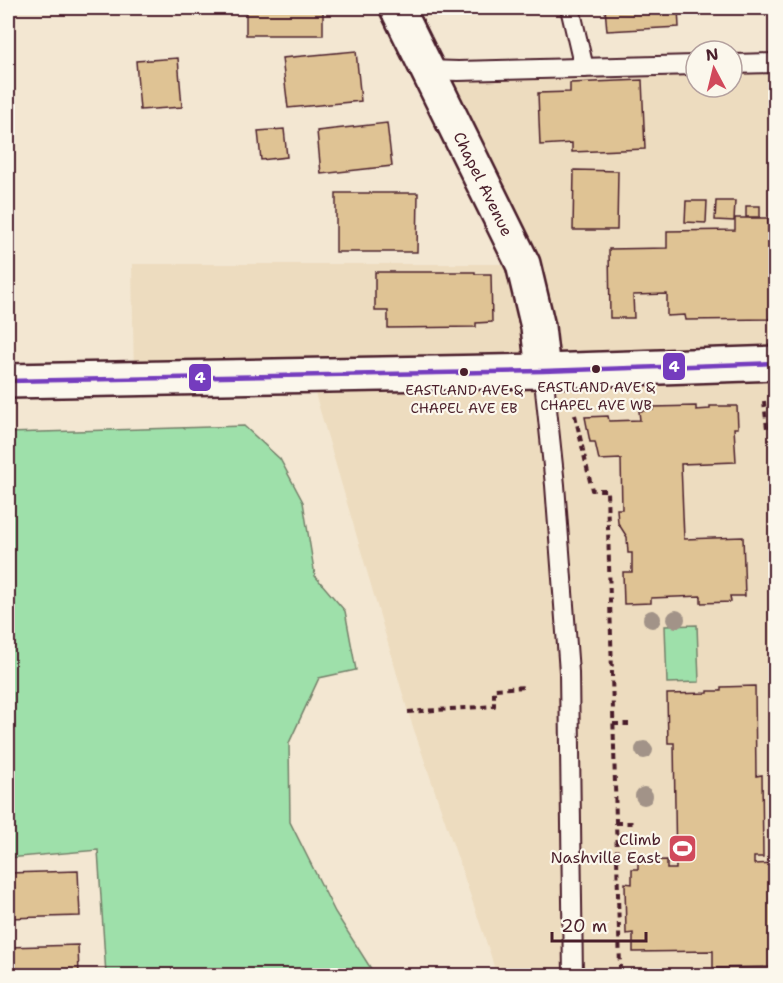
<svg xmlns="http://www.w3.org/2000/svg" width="783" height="983" font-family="'Shantell Sans',sans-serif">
	<rect width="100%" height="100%" fill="#f3e7d2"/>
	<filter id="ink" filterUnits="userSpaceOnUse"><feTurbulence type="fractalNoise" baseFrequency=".0167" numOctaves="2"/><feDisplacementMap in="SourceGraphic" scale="12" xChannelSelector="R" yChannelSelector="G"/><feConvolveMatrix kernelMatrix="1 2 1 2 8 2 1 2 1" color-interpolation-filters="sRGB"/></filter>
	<g filter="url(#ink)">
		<path fill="#eddcbf" d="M775,63V975H496L491,956L408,712L310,376L134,379L132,264H522L427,70L696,65V87H732V64Z"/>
		<g fill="#9ee0aa" stroke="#74806a" stroke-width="1.5">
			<path d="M244,426L280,459L303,502L315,576L345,611L356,670L319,678L289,743L290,822L335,912L375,975H106L98,850L8,858V433Z"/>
			<path d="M697,625L699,682L667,683L665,626Z"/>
		</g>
		<g fill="#dfc394" stroke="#4a1f2b" stroke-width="1.5">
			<rect x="246" y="8" width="77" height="27"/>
			<path d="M605,8H678L679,27L607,31Z"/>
			<path d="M356,51L361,101L288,108L282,58Z"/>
			<path d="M178,58L182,107L140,110L136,61Z"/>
			<path d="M642,80L645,149L572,152V143L540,145L538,93L570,92V83Z"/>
			<path d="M387,123L392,166L321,174L317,131Z"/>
			<path d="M284,129L287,157L261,160L258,131Z"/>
			<path d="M574,170L618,171L617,230H573Z"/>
			<path d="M336,193H418L417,252H336Z"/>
			<path d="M686,201H707L706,223L685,222Z"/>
			<path d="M716,201H735L734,221L715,220Z"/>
			<rect x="746" y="206" width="14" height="11"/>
			<path d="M735,218H768L771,319L686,320L685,315L667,316V294L633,295L634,318H610L609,249L667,248V231L735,230Z"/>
			<path d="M375,272H475V274H491L492,322L476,323V327L388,328V311H375Z"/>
			<path d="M696,406V410L710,409V406H737L738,428H734L736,462L681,464L684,539L743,537L745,596H730L731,602L701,603V596L651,598V603L624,604L623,572H632V553H628L627,537L618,523L617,509H622L621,459L599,460L595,442H590L585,417L608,416L609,421L640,420L639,411L653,410V407Z"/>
			<path d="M755,686L756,776L762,775L763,857H754V864L776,863V967L713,968V951L633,952V933L626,934L625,883L632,884V869H638V861L667,860V869H676L674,743H668L667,694L708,693V691H721V687Z"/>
			<path d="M78,871L80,916L8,918V873Z"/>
			<path d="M78,945L79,976H8V947Z"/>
		</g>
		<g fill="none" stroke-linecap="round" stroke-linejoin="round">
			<defs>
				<g id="service">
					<path d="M570,8L584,68"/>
					<path d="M732,64L776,63"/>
					<path d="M427,70L458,71L696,65"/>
					<path d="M543,371L555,485L569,672L573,976"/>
				</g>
				<g id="minor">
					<path id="s1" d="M397,8L523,264L538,327L543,371"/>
				</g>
				<path id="tertiary" d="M8,381L543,371L776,363"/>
			</defs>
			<use href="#service" stroke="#4a1f2b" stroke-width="22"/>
			<use href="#minor" stroke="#4a1f2b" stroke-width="38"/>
			<use href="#tertiary" stroke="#4a1f2b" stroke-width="38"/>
			<g stroke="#4a1f2b" stroke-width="4" stroke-dasharray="6 4.5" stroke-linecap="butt">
				<path d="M764,401L767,429"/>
				<path d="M575,415L592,490H607L620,968"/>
				<path d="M408,712L494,706V689L525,687"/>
				<path d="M613,724H629"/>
				<path d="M616,823H633"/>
			</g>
			<use href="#service" stroke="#fbf7ec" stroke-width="18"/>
			<use href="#minor" stroke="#fbf7ec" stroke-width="33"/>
			<use href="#tertiary" stroke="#fbf7ec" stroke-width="33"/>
			<defs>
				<path id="bus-1" d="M8,381L543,371L776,363"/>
			</defs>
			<use href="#bus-1" stroke="#fbf7ec" stroke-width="9"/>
			<use href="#bus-1" stroke="#753cbe" stroke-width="4.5"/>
		</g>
		<g fill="#a29388">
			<circle cx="652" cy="619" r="9"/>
			<circle cx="676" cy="619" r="9"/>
			<circle cx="644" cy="750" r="9"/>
			<circle cx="644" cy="796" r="9"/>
		</g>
	</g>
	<defs>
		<symbol id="stadium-square" viewBox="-11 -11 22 22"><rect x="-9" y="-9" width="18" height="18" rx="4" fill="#d1495b" stroke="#fbf7ec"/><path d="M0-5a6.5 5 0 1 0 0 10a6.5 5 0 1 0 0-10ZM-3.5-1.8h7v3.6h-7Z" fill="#fff"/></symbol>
	</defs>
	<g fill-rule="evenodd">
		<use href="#stadium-square" x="666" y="832" width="33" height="33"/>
	</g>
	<g fill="#4a1f2b" stroke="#fbf7ec" stroke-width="2">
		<circle cx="596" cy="369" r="5"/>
		<circle cx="464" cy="372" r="5"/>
	</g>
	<g text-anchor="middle" stroke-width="4.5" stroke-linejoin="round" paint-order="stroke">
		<g font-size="14" fill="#4a1f2b" stroke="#fbf7ec">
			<text x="596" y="392">EASTLAND AVE &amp;<tspan x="596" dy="18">CHAPEL AVE WB</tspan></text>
			<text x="464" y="395">EASTLAND AVE &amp;<tspan x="464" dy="18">CHAPEL AVE EB</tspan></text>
		</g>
		<g font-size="16" fill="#4a1f2b" stroke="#fbf7ec">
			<text dy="6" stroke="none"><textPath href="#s1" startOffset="196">Chapel Avenue</textPath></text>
		</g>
		<g font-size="16" fill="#4a1f2b" stroke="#fbf7ec" text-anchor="end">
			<text x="661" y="845">Climb<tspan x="661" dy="18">Nashville East</tspan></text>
		</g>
	</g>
	<g stroke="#fbf7ec" stroke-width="2">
		<rect x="662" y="352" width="24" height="29" rx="6" fill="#753cbe"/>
		<rect x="188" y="363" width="24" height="29" rx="6" fill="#753cbe"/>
	</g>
	<g font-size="16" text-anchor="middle" font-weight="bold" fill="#fff">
		<text x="674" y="372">4</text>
		<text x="200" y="383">4</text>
	</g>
	<rect width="783" height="983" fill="none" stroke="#fbf7ec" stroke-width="30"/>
	<rect x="15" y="15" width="753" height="953" fill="none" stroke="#4a1f2b" stroke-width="2" filter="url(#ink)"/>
	<g transform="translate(714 69) rotate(353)"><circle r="28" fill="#fbf7ec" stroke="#b4a19f" stroke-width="1.5"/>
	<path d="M0-4.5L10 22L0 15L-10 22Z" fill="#d1495b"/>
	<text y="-9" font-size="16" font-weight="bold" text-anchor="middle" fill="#4a1f2b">N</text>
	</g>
	<path d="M552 932v9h94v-9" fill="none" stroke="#4a1f2b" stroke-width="3"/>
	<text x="561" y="932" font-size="18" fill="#4a1f2b" stroke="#fbf7ec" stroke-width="4.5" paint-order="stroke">20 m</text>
</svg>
